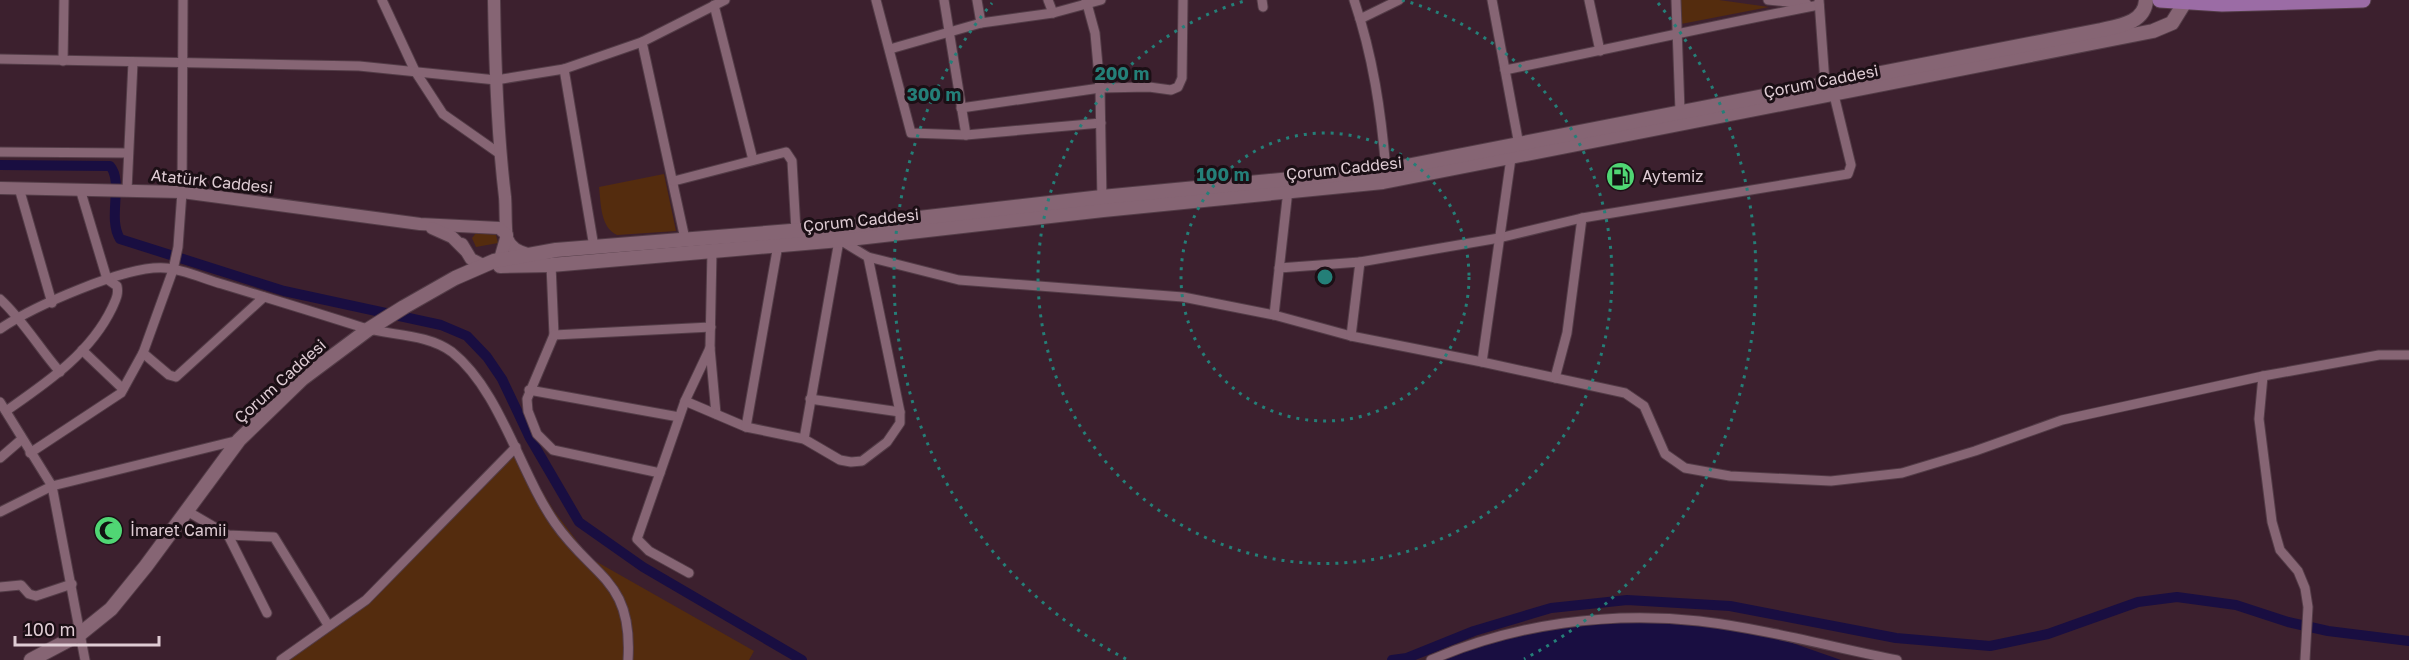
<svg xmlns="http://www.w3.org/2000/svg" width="2409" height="660" font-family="'Golos Text',sans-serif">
	<rect width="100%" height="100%" fill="#3c202e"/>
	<g fill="#542c0e">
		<path d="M1680,0H1719L1769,7L1681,24Z"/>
		<path d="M664,174L676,231L617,235C600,227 601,203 599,187Z"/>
		<path d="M476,233L496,235L498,243L476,247L472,238Z"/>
		<path d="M516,447L554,511L590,558L754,651L749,660H287L366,600Z"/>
	</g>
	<path fill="#190e41" d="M1632,618L1761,632L1841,660H1431L1497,637Z"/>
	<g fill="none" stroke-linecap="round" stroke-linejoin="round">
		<g stroke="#190e41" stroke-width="10">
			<path d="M0,165L110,166C124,182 107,218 120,239L284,291L441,325L467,336L487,357L502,379L530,438L579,522L643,567L802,660"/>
			<path d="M1392,660L1407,658L1474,631L1551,608L1627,600L1730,606L1896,638L1990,646L2048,634L2138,602L2177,597L2236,605L2288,622L2328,631L2409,641"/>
		</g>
		<defs>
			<g id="minor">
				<path d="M382,0L415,71L443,114L500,154"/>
				<path d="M876,0L911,133L966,135L1101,123"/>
				<path d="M944,0L966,135"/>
				<path d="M977,0L981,23"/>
				<path d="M1048,0L1053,13"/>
				<path d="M1086,0L1095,33L1100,88L1102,201"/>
				<path d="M1262,0L1263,7"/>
				<path d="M1354,0C1373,56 1381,111 1386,170"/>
				<path d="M1492,0L1519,145"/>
				<path d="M1589,0L1600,51"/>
				<path d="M1676,0L1680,111"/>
				<path d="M1768,0L1807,4"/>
				<path d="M714,5L753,160"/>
				<path d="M1360,19L1399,0"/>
				<path d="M642,42L685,239"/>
				<path d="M890,49L981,23L1053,13L1101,0"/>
				<path d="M0,59L359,66L496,80L564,69L642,42L725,0"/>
				<path d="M63,61L64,0"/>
				<path d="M564,69L594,247"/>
				<path d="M1505,70C1610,49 1714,25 1819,5"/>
				<path d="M961,108L1100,88L1149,87L1171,90L1178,87L1182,78L1183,0"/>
				<path d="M0,152L128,153"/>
				<path d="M674,181L786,152L792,161L796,231"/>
				<path d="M19,188L52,303"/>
				<path d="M127,190L133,62"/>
				<path d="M840,240L868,257L959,280L1183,297L1274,315L1351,336L1482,362L1625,393L1644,406L1665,454L1685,468L1730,476L1831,481L1902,473L1975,451L2062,420L2263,376L2379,355H2409"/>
				<path d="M712,251L710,348L716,414"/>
				<path d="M1360,262L1499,238L1582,218"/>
				<path d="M551,265L554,335L527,399L528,411L537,434L553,450L660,473"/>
				<path d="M1279,268L1360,262L1351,336"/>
				<path d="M0,299C23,320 39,348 60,372"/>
				<path d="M1274,315L1288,190"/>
				<path d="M0,329C32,307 126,265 165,268C183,269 204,279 222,284C268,298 314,312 361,327C390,336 426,333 452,352C500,390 520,473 555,523C593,578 633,579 628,660"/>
				<path d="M554,335L711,327"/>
				<path d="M82,350L123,389"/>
				<path d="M143,353L169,375L176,377L264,297"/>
				<path d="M1482,362L1511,158"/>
				<path d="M2263,376L2259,419L2272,522L2280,550L2298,571L2305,588L2308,607L2305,660"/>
				<path d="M1555,378L1567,333L1582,218L1848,174L1851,165L1834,95L1825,83L1819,0"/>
				<path d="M529,390L679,417"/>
				<path d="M810,399L900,412"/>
				<path d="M685,401L746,427L804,439L840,460L851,462L862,461L887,442L900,423V412L868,257"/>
				<path d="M0,402L52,486L85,660"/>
				<path d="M6,411C46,383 90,354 112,308C115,301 119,295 117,286L107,279L80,189"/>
				<path d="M746,427L778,245"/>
				<path d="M804,439L840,235"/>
				<path d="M30,453L121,393L143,353L173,270L178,247L182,192L183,0"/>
				<path d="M0,458L22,439"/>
				<path d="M187,511L228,535L274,537L328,625"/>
				<path d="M0,512L52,486L239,440"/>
				<path d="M228,535L267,613"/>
				<path d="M689,573L649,551L637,539L685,401L710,348"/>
				<path d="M0,587L21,585L29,594L36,596L72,584"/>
				<path d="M281,660L366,600L516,447"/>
				<path d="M1431,660C1514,624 1609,611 1699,621C1766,629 1832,647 1897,660"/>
			</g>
			<g id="tertiary">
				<path d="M494,0C495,66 497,131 505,197C506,208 505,228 507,238C510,247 519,252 528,254"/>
				<path d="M0,188L182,192L420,224L499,228L507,235L500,259"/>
				<path d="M432,228L452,237L465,250"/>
				<path d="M462,244L471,259L483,265"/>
			</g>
			<g id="secondary">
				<path d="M500,266L551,265L840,240L1103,210L1383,182L2153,31L2172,23L2185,2"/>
				<path d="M31,660L80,634L111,609L146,566L239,440L302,379L369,329L404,307L455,278L494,261L556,250L841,227L1102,197L1386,170L2101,30C2119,26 2145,23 2146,0"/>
			</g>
			<path id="trunk" d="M2160,0L2222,4L2363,0"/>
		</defs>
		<use href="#minor" stroke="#533c47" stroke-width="11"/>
		<use href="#tertiary" stroke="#533c47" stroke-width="14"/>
		<use href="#secondary" stroke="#533c47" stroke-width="16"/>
		<use href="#trunk" stroke="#533c47" stroke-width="17"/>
		<use href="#minor" stroke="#866574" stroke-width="9"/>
		<use href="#tertiary" stroke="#866574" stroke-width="12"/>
		<use href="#secondary" stroke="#866574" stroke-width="14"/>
		<use href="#trunk" stroke="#9b6ca5" stroke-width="15"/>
	</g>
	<g fill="none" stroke="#247f78" stroke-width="3" stroke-dasharray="3 6">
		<circle cx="1325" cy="277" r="144"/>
		<path d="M1402 0A287 287 0 1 1 1248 0"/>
		<path d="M1126 659A431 431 0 0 1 992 3M1658 3A431 431 0 0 1 1524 659"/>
	</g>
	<defs>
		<symbol id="fuel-disc" viewBox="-11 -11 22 22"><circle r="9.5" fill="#50d674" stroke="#1b0f15"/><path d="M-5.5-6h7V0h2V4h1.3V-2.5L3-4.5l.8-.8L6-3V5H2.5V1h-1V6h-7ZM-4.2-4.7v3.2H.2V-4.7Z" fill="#111"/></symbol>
		<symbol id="mosque-disc" viewBox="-11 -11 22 22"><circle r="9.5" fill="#50d674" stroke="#1b0f15"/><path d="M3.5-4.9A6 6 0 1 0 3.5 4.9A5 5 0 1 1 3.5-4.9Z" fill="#111"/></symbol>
	</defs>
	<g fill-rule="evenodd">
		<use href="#fuel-disc" x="1604" y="160" width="33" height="33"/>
		<use href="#mosque-disc" x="92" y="514" width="33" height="33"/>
	</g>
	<g text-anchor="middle" stroke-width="6" stroke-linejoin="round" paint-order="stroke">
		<g font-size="16" fill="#dfccd4" stroke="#1b0f15">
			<text transform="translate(1821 81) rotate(-11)" y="6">Çorum Caddesi</text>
			<text transform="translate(1344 168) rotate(-6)" y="6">Çorum Caddesi</text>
			<text transform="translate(212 181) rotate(6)" y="6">Atatürk Caddesi</text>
			<text transform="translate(861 220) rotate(-6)" y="6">Çorum Caddesi</text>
			<text transform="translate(280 381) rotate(-42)" y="6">Çorum Caddesi</text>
		</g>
		<g font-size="16" fill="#dfccd4" stroke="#1b0f15" text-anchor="start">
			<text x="1642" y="182">Aytemiz</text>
			<text x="130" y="536">İmaret Camii</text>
		</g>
	</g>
	<circle cx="1325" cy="277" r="9" fill="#247f78" stroke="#1b0f15" stroke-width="3"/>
	<g font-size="18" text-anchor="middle" font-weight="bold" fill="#247f78" stroke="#1b0f15" stroke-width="6" stroke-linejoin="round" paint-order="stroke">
		<text x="1122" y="80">200 m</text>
		<text x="934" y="101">300 m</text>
		<text x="1223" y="181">100 m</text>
	</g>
	<path d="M15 636v9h144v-9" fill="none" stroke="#dfccd4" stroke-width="3"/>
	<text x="24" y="636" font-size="18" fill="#dfccd4" stroke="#1b0f15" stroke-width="4.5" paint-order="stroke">100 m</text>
</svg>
